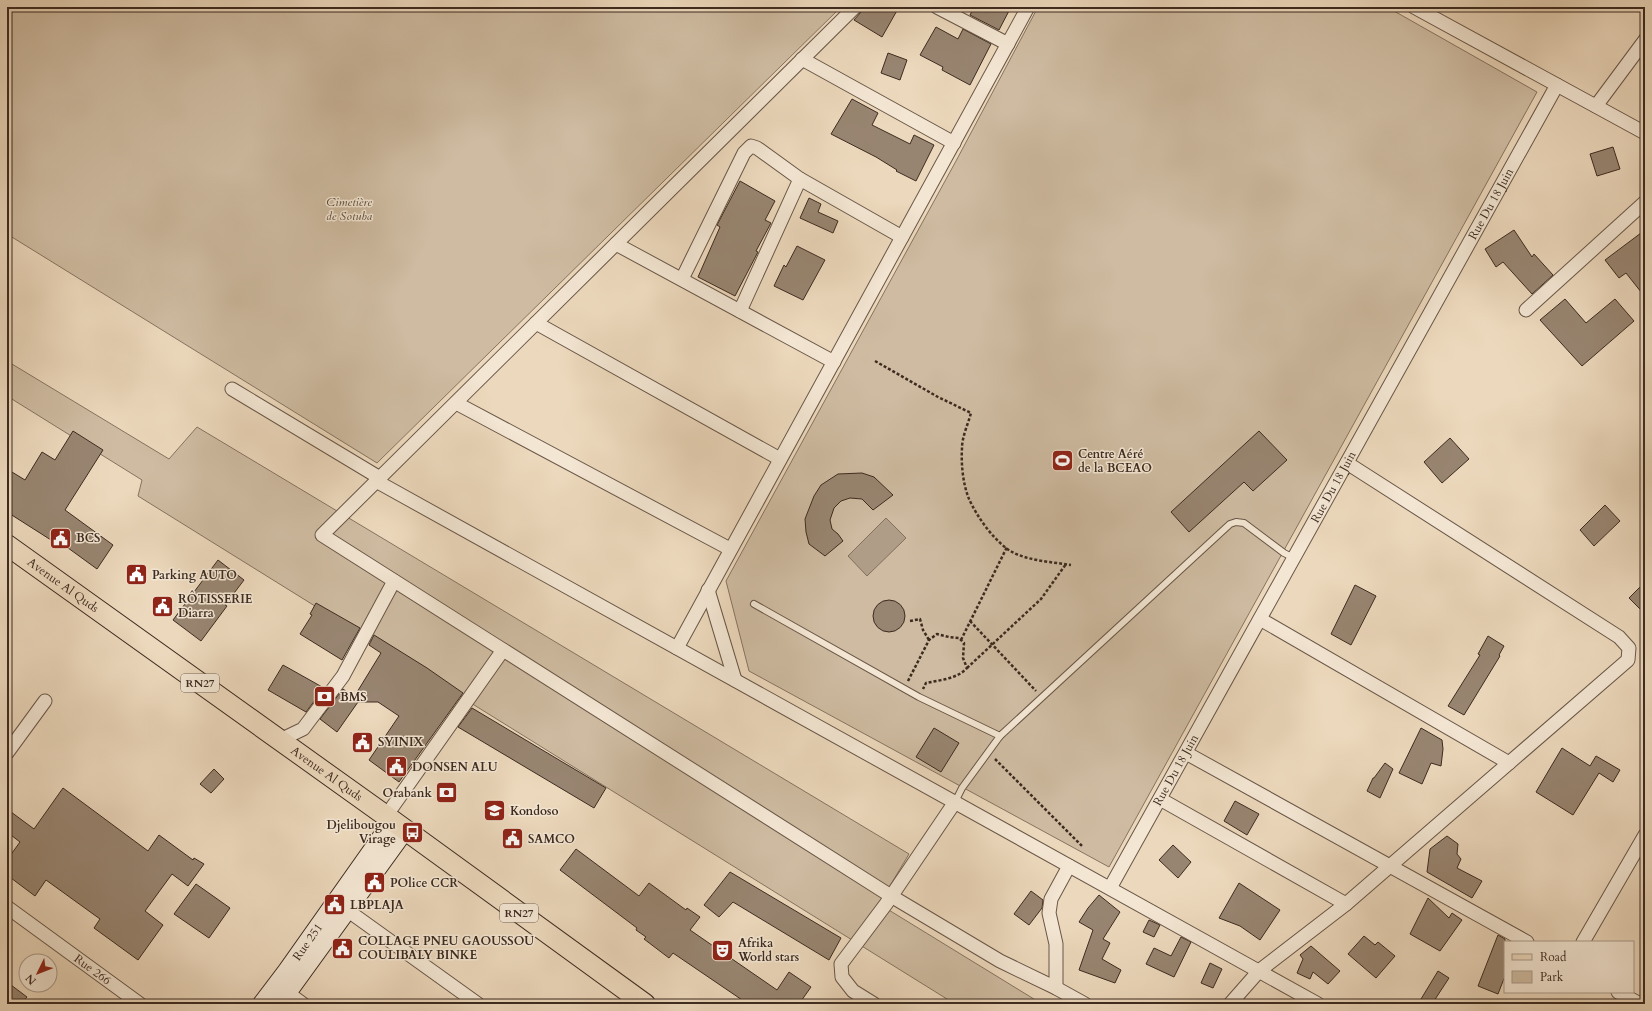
<svg xmlns="http://www.w3.org/2000/svg" width="1652" height="1011" font-family="Cardo,serif">
	<rect width="100%" height="100%" fill="#ecd8bc"/>
	<filter id="stains"><feTurbulence type="fractalNoise" baseFrequency=".005" numOctaves="4"/><feColorMatrix values="0 0 0 0 .2 0 0 0 0 .09 0 0 0 0 .02 0 0 0 .5 -.17"/></filter>
	<radialGradient id="worn" r=".72"><stop offset=".6" stop-color="#630" stop-opacity="0"/><stop offset="1" stop-color="#630" stop-opacity=".3"/></radialGradient>
	<g fill="#cebba1" stroke="#867360">
		<path d="M7,7H841L377,463L7,234Z"/>
		<path d="M1038,7H1387L1537,92L1109,867L749,671L726,581L956,161Z"/>
		<path d="M7,361L169,459L197,427L909,854L879,904L1042,1004H955L138,496L142,480L7,396Z"/>
	</g>
	<path fill="#b09d87" stroke="#826f5e" d="M886,518L906,538L867,576L848,556Z"/>
	<g fill="#988571" stroke="#3d2b20">
		<path d="M863,7H899L882,37L854,20L861,12Z"/>
		<path d="M974,7H1011L999,30L970,15Z"/>
		<path d="M936,27L958,39L963,29L991,44L970,85L942,70L943,67L920,55Z"/>
		<path d="M888,53L907,60L900,80L881,73Z"/>
		<path d="M852,99L878,113L872,125L910,144L914,135L934,145L916,181L896,171L897,170L876,157L831,134Z"/>
		<path d="M1613,147L1620,169L1597,176L1590,154Z"/>
		<path d="M740,181L775,201L765,220L771,223L756,251L758,252L735,296L698,277L720,227L717,225Z"/>
		<path d="M809,198L821,204L818,212L838,221L833,233L800,218Z"/>
		<path d="M1514,230L1532,257L1534,254L1553,275L1532,294L1503,262L1496,267L1485,249Z"/>
		<path d="M1645,230V297L1626,273L1619,278L1605,260Z"/>
		<path d="M797,246L825,260L803,300L774,286L784,265L786,267Z"/>
		<path d="M1565,299L1586,323L1615,299L1634,321L1582,366L1540,320Z"/>
		<path d="M73,431L103,450L65,510L113,545L97,569L53,537L51,540L7,512V469L25,480L42,452L55,460Z"/>
		<path d="M1259,431L1287,460L1253,491L1244,482L1189,532L1171,512Z"/>
		<path d="M1450,438L1469,459L1442,483L1424,462Z"/>
		<path d="M862,473L874,477L893,495L873,510L862,499L850,498L841,501L834,508L830,520L832,529L838,534L843,541L825,556L809,544L806,532L805,519L814,496L821,485L838,474Z"/>
		<path d="M1605,505L1620,521L1594,546L1580,530Z"/>
		<path d="M218,560L244,580L225,605L227,606L201,641L173,620Z"/>
		<path d="M1645,582V614L1629,598Z"/>
		<path d="M1355,585L1376,596L1351,645L1331,634Z"/>
		<circle cx="889" cy="616" r="16"/>
		<path d="M316,603L360,628L342,660L300,634L312,615L310,614Z"/>
		<path d="M374,635L427,668L463,693L399,782L369,760L399,716L378,702H358L337,732L320,719L343,689L354,697L381,653L369,645Z"/>
		<path d="M1488,636L1504,646L1499,655L1500,656L1464,715L1448,706L1480,655L1478,654Z"/>
		<path d="M283,665L324,688L306,712L268,690Z"/>
		<path d="M472,708L606,788L594,808L458,727Z"/>
		<path d="M934,728L959,743L941,772L916,757Z"/>
		<path d="M1421,728L1442,740L1443,749L1441,766L1431,763L1422,784L1399,773Z"/>
		<path d="M1562,748L1590,766L1596,756L1620,770L1613,782L1599,773L1573,815L1536,792Z"/>
		<path d="M1385,763L1393,769L1380,798L1367,791L1373,778H1374Z"/>
		<path d="M214,769L224,779L211,793L200,784Z"/>
		<path d="M63,788L148,851L159,835L193,860L194,858L204,864L188,886L172,874L145,911L163,925L138,960L94,928L100,919L46,880L35,896L7,875V860L20,842L7,832V809L34,829Z"/>
		<path d="M1235,801L1259,814L1247,835L1224,821Z"/>
		<path d="M1447,836L1458,844L1457,854L1461,859L1457,868L1482,881L1472,898L1427,872L1430,849Z"/>
		<path d="M1173,845L1191,862L1178,878L1159,860Z"/>
		<path d="M576,849L639,896L649,883L686,910L687,908L700,917L690,930L777,990L789,972L811,987L799,1004H748L673,953L669,958L644,939L646,937L636,930L637,928L560,870Z"/>
		<path d="M730,872L841,938L829,960L733,902L719,917L704,905Z"/>
		<path d="M1239,883L1280,910L1260,940L1240,926L1219,918Z"/>
		<path d="M196,884L230,908L209,938L174,914Z"/>
		<path d="M1031,891L1043,900L1042,908L1029,925L1014,914Z"/>
		<path d="M1099,895L1120,912L1103,939L1110,943L1102,959L1121,970L1115,983L1079,970L1093,930L1079,922L1088,908Z"/>
		<path d="M1428,898L1449,918L1452,913L1462,920L1440,951L1410,934Z"/>
		<path d="M1149,920L1160,925L1154,937L1143,932Z"/>
		<path d="M1498,935L1505,939V976L1498,994L1478,986Z"/>
		<path d="M1364,936L1375,945L1378,942L1395,956L1376,978L1348,954Z"/>
		<path d="M1181,937L1191,942L1174,977L1146,964L1154,948L1171,956Z"/>
		<path d="M1311,946L1340,971L1328,984L1313,972L1310,979L1297,973L1303,959L1300,955Z"/>
		<path d="M1210,963L1222,969L1213,988L1201,983Z"/>
		<path d="M1438,971L1449,978L1432,1004H1418Z"/>
		<path d="M7,982L27,997L21,1004H7Z"/>
	</g>
	<g fill="none" stroke-linecap="round" stroke-linejoin="round">
		<defs>
			<g id="lane">
				<path d="M754,604L919,697L1000,736L1230,524L1236,522L1244,523L1284,553L1294,558"/>
				<path d="M955,802L962,788L1000,736"/>
			</g>
			<g id="street">
				<path d="M855,7L322,535L891,896L1000,961L1056,988L1085,1004"/>
				<path d="M937,7L1008,44"/>
				<path d="M1414,7L1645,133"/>
				<path d="M802,59L954,143"/>
				<path d="M1596,106L1645,40"/>
				<path d="M616,244L834,362"/>
				<path d="M682,279L744,153L751,146L757,148L800,179L902,237"/>
				<path d="M1526,310L1645,202"/>
				<path d="M740,311L800,179"/>
				<path d="M536,323L780,459"/>
				<path d="M232,389L380,478"/>
				<path d="M456,403L730,549"/>
				<path d="M376,481L1318,1004"/>
				<path d="M708,590L735,680"/>
				<path d="M1260,619L1509,763"/>
				<path d="M677,648L1028,7"/>
				<path d="M280,740L303,729L343,676L394,581"/>
				<path d="M7,753L45,701"/>
				<path d="M1186,753L1527,942"/>
				<path d="M1160,799L1346,904"/>
				<path d="M386,816L503,650"/>
				<path id="s1" d="M1110,888L1557,85"/>
				<path id="s2" d="M7,907L140,1004"/>
				<path d="M347,910L478,1004"/>
				<path d="M1583,942L1645,835"/>
				<path d="M1056,988V944L1049,913L1051,899L1069,866"/>
				<path d="M1618,992L1640,1004"/>
				<path d="M288,993L303,1004"/>
				<path d="M874,1004L853,991L842,977L841,964L886,904L955,802"/>
				<path d="M1230,1004L1259,971L1346,904L1628,660L1629,648L1619,637L1347,463"/>
			</g>
			<g id="secondary">
				<path id="s3" d="M262,1004L287,971L393,821"/>
				<path d="M279,1004L405,830"/>
			</g>
			<g id="primary">
				<path id="s4" d="M7,545L393,821L645,1004"/>
			</g>
		</defs>
		<use href="#lane" stroke="#695647" stroke-width="8"/>
		<use href="#street" stroke="#695647" stroke-width="15"/>
		<use href="#secondary" stroke="#3d2b20" stroke-width="20"/>
		<use href="#primary" stroke="#3d2b20" stroke-width="22"/>
		<g stroke="#3d2b20" stroke-width="2.5" stroke-dasharray="3 2" stroke-linecap="butt">
			<path d="M875,361L938,397L971,413C968,424 962,437 962,448C961,465 963,484 969,499C977,517 996,544 1014,553C1031,561 1052,562 1071,565"/>
			<path d="M910,621L920,619L923,630L929,640"/>
			<path d="M970,621L1036,691"/>
			<path d="M961,640L1007,547"/>
			<path d="M967,668L1041,599L1066,564"/>
			<path d="M908,681L929,640L937,634L949,637L959,638L964,643L963,658L967,668C957,679 940,680 926,683L923,689"/>
			<path d="M995,759L1083,847"/>
		</g>
		<use href="#lane" stroke="#f3e6d3" stroke-width="6"/>
		<use href="#street" stroke="#f3e6d3" stroke-width="13"/>
		<use href="#secondary" stroke="#f3e6d3" stroke-width="18"/>
		<use href="#primary" stroke="#ecd8bc" stroke-width="20"/>
	</g>
	<defs>
		<symbol id="stadium-square" viewBox="-11 -11 22 22"><rect x="-9" y="-9" width="18" height="18" rx="4" fill="#8f2418" stroke="#f3e6d3"/><path d="M0-5a6.5 5 0 1 0 0 10a6.5 5 0 1 0 0-10ZM-3.5-1.8h7v3.6h-7Z" fill="#fff"/></symbol>
		<symbol id="civic-square" viewBox="-11 -11 22 22"><rect x="-9" y="-9" width="18" height="18" rx="4" fill="#8f2418" stroke="#f3e6d3"/><path d="M-.6-6.5H3V-4.5H.6V-3L4-1V1h2V6H-6V1h2V-1L-.6-3ZM-1.2 2.5V6h2.4V2.5Z" fill="#fff"/></symbol>
		<symbol id="bank-square" viewBox="-11 -11 22 22"><rect x="-9" y="-9" width="18" height="18" rx="4" fill="#8f2418" stroke="#f3e6d3"/><path d="M-6-4H6V4H-6ZM0-2.3a2.3 2.3 0 1 0 0 4.6a2.3 2.3 0 1 0 0-4.6Z" fill="#fff"/></symbol>
		<symbol id="school-square" viewBox="-11 -11 22 22"><rect x="-9" y="-9" width="18" height="18" rx="4" fill="#8f2418" stroke="#f3e6d3"/><path d="M0-5L7-2L0 1L-7-2ZM-4 1L0 2.5L4 1V4Q0 6-4 4Z" fill="#fff"/></symbol>
		<symbol id="bus-square" viewBox="-11 -11 22 22"><rect x="-9" y="-9" width="18" height="18" rx="4" fill="#8f2418" stroke="#f3e6d3"/><path d="M-5-6H5V4H4V6H2V4H-2V6H-4V4H-5ZM-3.5-4V0h7V-4ZM-3.5 1.2v1.5H-2V1.2ZM2 1.2v1.5H3.5V1.2Z" fill="#fff"/></symbol>
		<symbol id="theatre-square" viewBox="-11 -11 22 22"><rect x="-9" y="-9" width="18" height="18" rx="4" fill="#8f2418" stroke="#f3e6d3"/><path d="M-5-5.5Q0-4 5-5.5V0Q5 5 0 6Q-5 5-5 0ZM-3.3-2.5H-1v1.5H-3.3ZM1-2.5H3.3v1.5H1ZM-2.8 1Q0 5.5 2.8 1Z" fill="#fff"/></symbol>
	</defs>
	<g fill-rule="evenodd">
		<use href="#stadium-square" x="1050" y="448" width="25" height="25"/>
		<use href="#civic-square" x="48" y="526" width="25" height="25"/>
		<use href="#civic-square" x="124" y="562" width="25" height="25"/>
		<use href="#civic-square" x="150" y="594" width="25" height="25"/>
		<use href="#bank-square" x="312" y="684" width="25" height="25"/>
		<use href="#civic-square" x="350" y="730" width="25" height="25"/>
		<use href="#civic-square" x="384" y="754" width="25" height="25"/>
		<use href="#bank-square" x="434" y="780" width="25" height="25"/>
		<use href="#school-square" x="482" y="798" width="25" height="25"/>
		<use href="#bus-square" x="400" y="820" width="25" height="25"/>
		<use href="#civic-square" x="500" y="826" width="25" height="25"/>
		<use href="#civic-square" x="362" y="870" width="25" height="25"/>
		<use href="#civic-square" x="322" y="892" width="25" height="25"/>
		<use href="#civic-square" x="330" y="936" width="25" height="25"/>
		<use href="#theatre-square" x="710" y="938" width="25" height="25"/>
	</g>
	<g text-anchor="middle" stroke-width="3" stroke-linejoin="round" paint-order="stroke">
		<g fill="#f3e6d3" stroke="#746356" stroke-width="1">
			<rect x="181" y="674" width="38" height="18" rx="3"/>
			<rect x="500" y="904" width="38" height="18" rx="3"/>
		</g>
		<g font-size="11" font-weight="bold" fill="#3d2b20">
			<text x="200" y="687">RN27</text>
			<text x="519" y="917">RN27</text>
		</g>
		<g font-size="12" font-style="italic" fill="#5a483a" stroke="#f3e6d3">
			<text x="349" y="206">Cimetière<tspan x="349" dy="14">de Sotuba</tspan></text>
		</g>
		<g font-size="12" fill="#3d2b20" stroke="#f3e6d3">
			<text dy="4" stroke="none"><textPath href="#s1" startOffset="783">Rue Du 18 Juin</textPath></text>
			<text dy="4" stroke="none"><textPath href="#s1" startOffset="459">Rue Du 18 Juin</textPath></text>
			<text dy="4" stroke="none"><textPath href="#s4" startOffset="69">Avenue Al Quds</textPath></text>
			<text dy="4" stroke="none"><textPath href="#s1" startOffset="135">Rue Du 18 Juin</textPath></text>
			<text dy="4" stroke="none"><textPath href="#s4" startOffset="393">Avenue Al Quds</textPath></text>
			<text dy="4" stroke="none"><textPath href="#s3" startOffset="77">Rue 251</textPath></text>
			<text dy="4" stroke="none"><textPath href="#s2" startOffset="106">Rue 266</textPath></text>
		</g>
		<g font-size="12" font-weight="bold" fill="#3d2b20" stroke="#f3e6d3" text-anchor="start">
			<text x="1078" y="458">Centre Aéré<tspan x="1078" dy="14">de la BCEAO</tspan></text>
			<text x="76" y="542">BCS</text>
			<text x="152" y="579">Parking AUTO</text>
			<text x="178" y="603">RÔTISSERIE<tspan x="178" dy="14">Diarra</tspan></text>
			<text x="340" y="701">BMS</text>
			<text x="378" y="746">SYINIX</text>
			<text x="412" y="771">DONSEN ALU</text>
			<text x="432" y="797" text-anchor="end">Orabank</text>
			<text x="510" y="815">Kondoso</text>
			<text x="396" y="829" text-anchor="end">Djelibougou<tspan x="396" dy="14">Virage</tspan></text>
			<text x="528" y="843">SAMCO</text>
			<text x="390" y="887">POlice CCR</text>
			<text x="350" y="909">LBPLAJA</text>
			<text x="358" y="945">COLLAGE PNEU GAOUSSOU<tspan x="358" dy="14">COULIBALY BINKE</tspan></text>
			<text x="738" y="947">Afrika<tspan x="738" dy="14">World stars</tspan></text>
		</g>
	</g>
	<rect width="1652" height="1011" fill="none" stroke="#ecd8bc" stroke-width="24"/>
	<rect x="8" y="8" width="1636" height="995" fill="none" stroke="#3d2b20" stroke-width="2"/>
	<rect x="12" y="12" width="1628" height="987" fill="none" stroke="#3d2b20"/>
	<rect x="1504" y="941" width="130" height="52" fill="#f3e6d3" stroke="#aa9b8b"/>
	<rect x="1512" y="954" width="20" height="6" fill="#ecd8bc" stroke="#aa9b8b"/>
	<text x="1540" y="961" font-size="12" fill="#3d2b20">Road</text>
	<rect x="1512" y="971" width="20" height="12" fill="#cebba1" stroke="#aa9b8b"/>
	<text x="1540" y="981" font-size="12" fill="#3d2b20">Park</text>
	<g transform="translate(38 973) rotate(227)"><circle r="19" fill="#f3e6d3" stroke="#aa9b8b"/>
	<path d="M0-3L7 15L0 10L-7 15Z" fill="#8f2418"/>
	<text y="-6" font-size="11" font-weight="bold" text-anchor="middle" fill="#3d2b20">N</text>
	</g>
	<rect width="100%" height="100%" filter="url(#stains)"/>
	<rect width="100%" height="100%" fill="url(#worn)"/>
</svg>
